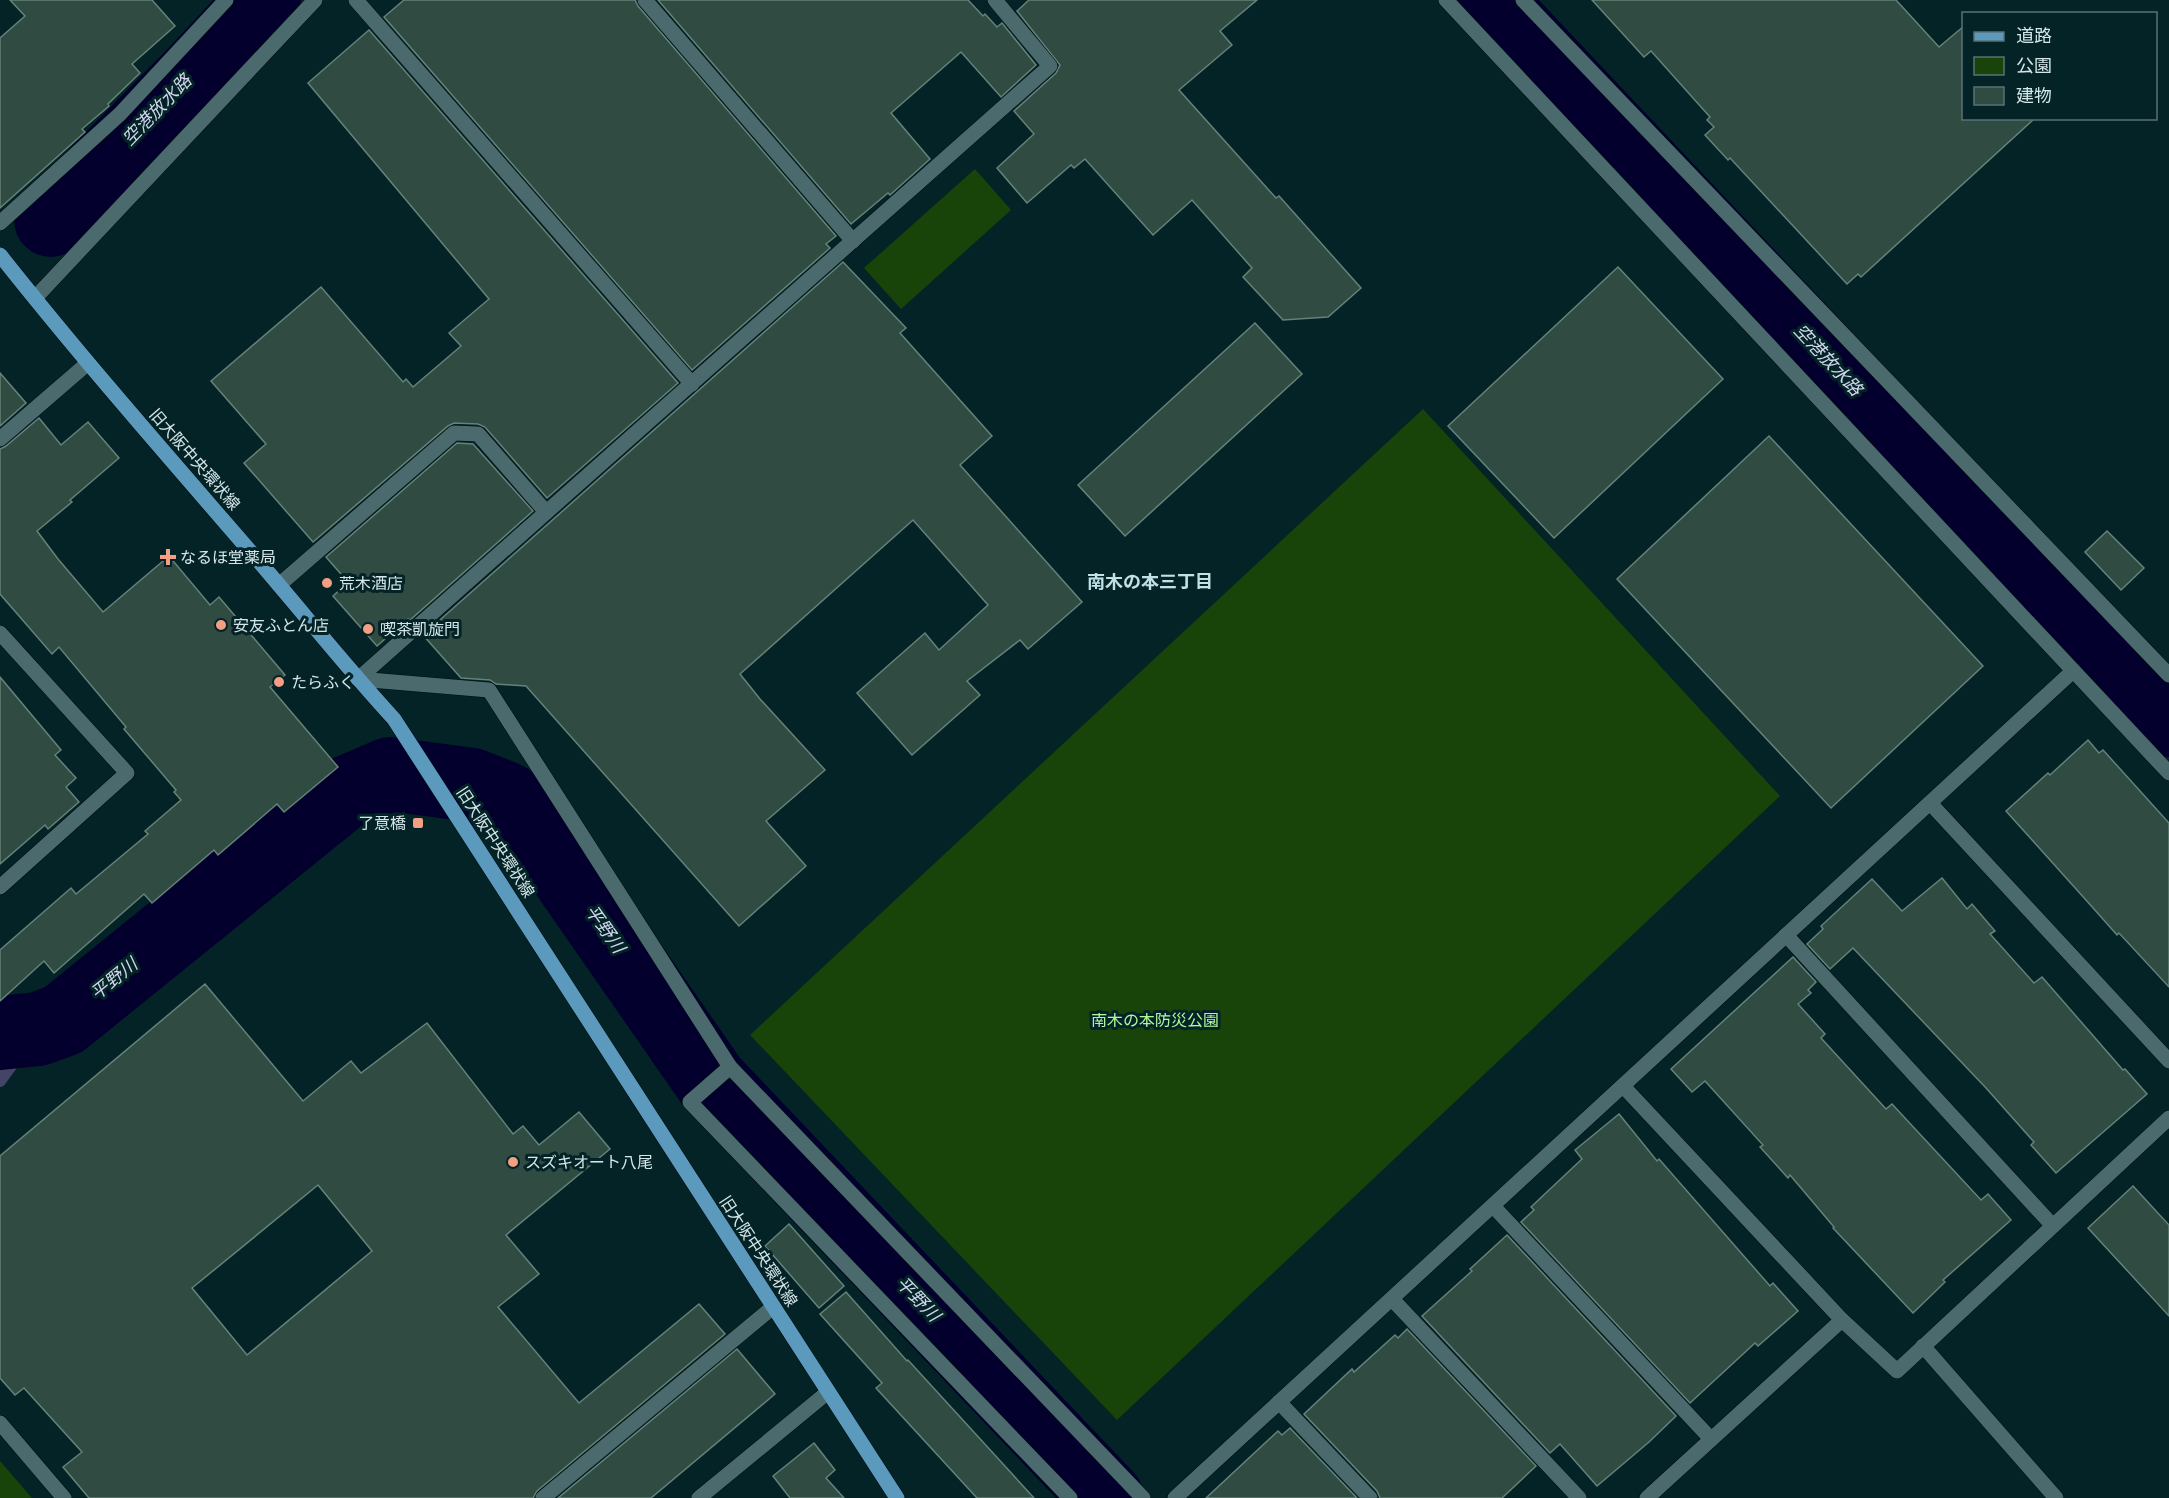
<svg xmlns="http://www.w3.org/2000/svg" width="2169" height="1498" font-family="Arial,'Noto Sans JP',sans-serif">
	<rect width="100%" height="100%" fill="#042327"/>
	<g fill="#184309">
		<path d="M975,169L1011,210L901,309L864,268Z"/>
		<path d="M1423,409L1780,796L1117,1420L750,1035Z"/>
		<path d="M0,1461L32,1498H0Z"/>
	</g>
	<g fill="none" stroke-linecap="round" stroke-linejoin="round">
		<path stroke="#434566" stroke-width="12" d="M0,1081L38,1029"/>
		<g stroke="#04002e" stroke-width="74">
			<path d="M1488,0L2081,629L2169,720"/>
			<path d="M51,220L191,78L264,0"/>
			<path d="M0,1033L38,1029L63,1020L341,795L390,774L472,785L507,799L530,821L711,1081L1107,1498"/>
		</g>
	</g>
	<g fill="#2f4b42" stroke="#658379" stroke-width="1.5" fill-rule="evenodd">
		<path d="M10,0H152L175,26L132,64L140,73L108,104L109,106L82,129L85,132L0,208V38L25,16Z"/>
		<path d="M404,0H635L638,6L836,236L826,244L830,248L692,370L384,17Z"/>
		<path d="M658,0H968L983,16L985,14L997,27L1002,23L1036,65L1001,97L961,52L891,113L930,159L890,195L888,193L851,224Z"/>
		<path d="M1029,0H1257L1220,31L1232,45L1179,90L1276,198L1279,196L1361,288L1328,317L1283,320L1243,277L1252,268L1192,200L1153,235L1085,159L1074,168L1071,165L1027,203L997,168L1034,134L1014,111L1056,73L1060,65L1017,11Z"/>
		<path d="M1592,0H1896L1939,47L1964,26V118H2035L1861,277L1858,274L1847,284L1730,158L1728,160L1705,135L1714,127L1707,120L1710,117L1651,51L1644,57Z"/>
		<path d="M369,30L678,383L547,498L485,427L478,424L454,423L448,426L313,542L244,463L266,444L211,381L321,287L403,382L406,379L413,387L461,346L449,333L489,299L308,83Z"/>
		<path d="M843,262L906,328L900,333L992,436L960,465L1082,602L1028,649L1020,640L967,681L980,695L912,755L857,693L925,633L939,650L988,605L913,520L740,674L760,699L825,770L766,821L806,866L739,926L526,686L496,684L490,680L461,678L423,635Z"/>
		<path d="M1618,267L1723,379L1554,538L1448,426Z"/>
		<path d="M1255,323L1302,374L1125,536L1078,485Z"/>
		<path d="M0,373L26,403L0,426Z"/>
		<path d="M39,418L61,445L88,422L119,458L70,500L72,502L37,531L58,559L103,612L169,556L210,605L219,597L285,675L270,687L338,767L284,812L277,804L218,855L214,850L152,903L144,894L54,973L44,961L0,1001V950L71,888L76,894L148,834L145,831L181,800L174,792L176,790L124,729L126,727L59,647L52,654L0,594V449L6,446Z"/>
		<path d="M1769,436L1983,666L1831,808L1617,579Z"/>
		<path d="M457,443L473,444L533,511L410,620L408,619L377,646L333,596L348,582L326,557Z"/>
		<path d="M2107,531L2144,568L2121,590L2085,552Z"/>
		<path d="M0,677L61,750L55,755L76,778L66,787L79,802L48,829L45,825L0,864Z"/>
		<path d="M2088,740L2099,753L2103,750L2169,823V987L2119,933L2117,935L2094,909L2006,811L2048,773L2050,775Z"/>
		<path d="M1942,878L1967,909L1972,904L1995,931L1990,934L2034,983L2042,977L2123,1070L2125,1069L2147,1094L2056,1173L2031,1145L2034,1142L1986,1088L1853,948L1830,969L1807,944L1823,929L1821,926L1872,879L1902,911Z"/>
		<path d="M1793,957L1816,982L1808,990L1811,993L1798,1004L1825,1034L1821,1038L1886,1109L1892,1104L1981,1200L1988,1194L2011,1220L1943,1280L1945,1282L1913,1313L1833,1228L1834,1227L1790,1175L1788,1178L1760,1147L1763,1145L1705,1081L1692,1092L1671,1069Z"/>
		<path d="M205,984L303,1101L351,1061L361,1073L427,1023L513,1134L523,1126L539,1145L579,1112L610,1149L506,1235L539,1274L498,1307L579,1403L699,1304L725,1334L537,1491L533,1498H89L63,1467L82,1452L24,1388L15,1395L0,1378V1156ZM318,1185L372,1251L247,1355L192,1288Z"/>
		<path d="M1619,1114L1657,1161L1659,1159L1770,1286L1773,1283L1798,1311L1758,1346L1755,1343L1690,1403L1521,1222L1534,1210L1531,1207L1582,1159L1575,1150Z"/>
		<path d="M2133,1186L2169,1225V1316L2088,1228Z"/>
		<path d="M789,1224L844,1286L819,1308L765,1246Z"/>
		<path d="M1507,1235L1676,1416L1649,1442L1597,1486L1560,1444L1550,1453L1422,1316L1472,1271L1470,1269Z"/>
		<path d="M846,1292L907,1361L908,1360L1034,1498H977L876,1388L882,1383L820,1314Z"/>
		<path d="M1407,1329L1536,1466L1502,1498H1380L1377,1491L1304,1414L1352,1369L1354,1372L1395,1335L1398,1338Z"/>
		<path d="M737,1349L775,1394L651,1498H558Z"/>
		<path d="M1290,1428L1357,1498H1206L1278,1431L1282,1435Z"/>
		<path d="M814,1443L835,1470L826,1478L844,1498H790L773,1476Z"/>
	</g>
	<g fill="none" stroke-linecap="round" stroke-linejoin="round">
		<defs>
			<g id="service">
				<path d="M1930,803L2169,1061"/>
				<path d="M1786,935L2053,1226"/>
				<path d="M1623,1086L1842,1320"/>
				<path d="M1493,1206L1711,1439"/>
				<path d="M1392,1299L1579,1498"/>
				<path d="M1279,1402L1370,1498"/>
				<path d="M543,1498L773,1307"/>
				<path d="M1175,1498L2073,671"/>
			</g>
			<g id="minor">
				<path d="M356,0L692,384"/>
				<path d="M645,0L853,241"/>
				<path d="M1446,0L2169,773"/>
				<path d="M1523,0L2169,675"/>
				<path d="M0,223L120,114L226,0"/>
				<path d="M35,298L315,0"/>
				<path d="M0,439L88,363"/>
				<path d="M279,585L454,433L478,434L546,512"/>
				<path d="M0,633L127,773L0,887"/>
				<path d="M358,679L489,690L730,1067L1143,1498"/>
				<path d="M358,679L1050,66L995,0"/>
				<path d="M730,1067L690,1102L1070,1498"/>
				<path d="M1923,1346L2056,1498"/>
				<path d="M0,1423L64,1498"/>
				<path d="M699,1498L828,1392"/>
				<path d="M1647,1498L1842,1320L1897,1371L2169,1118"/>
			</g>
			<path id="primary" d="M0,255C80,356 165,453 249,550C298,606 344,665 394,719L897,1498"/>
		</defs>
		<use href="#service" stroke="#000c0e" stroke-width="16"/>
		<use href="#minor" stroke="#000c0e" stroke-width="16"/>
		<use href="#primary" stroke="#000c0e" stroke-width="16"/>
		<use href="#service" stroke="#4a6a6e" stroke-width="15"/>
		<use href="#minor" stroke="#4a6a6e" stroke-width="15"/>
		<use href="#primary" stroke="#5b9abd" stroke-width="15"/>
	</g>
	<g fill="#f39f83" stroke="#042327" stroke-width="2">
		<path d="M165 548h6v6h6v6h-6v6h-6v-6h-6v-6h6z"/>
		<circle cx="327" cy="583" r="6"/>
		<circle cx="221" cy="625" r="6"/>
		<circle cx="368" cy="629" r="6"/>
		<circle cx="279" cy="682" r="6"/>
		<rect x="412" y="817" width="12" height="12" rx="3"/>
		<circle cx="513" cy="1162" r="6"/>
	</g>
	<g text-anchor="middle" stroke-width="6" stroke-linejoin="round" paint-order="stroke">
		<g font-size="16" fill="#d5e6e9" stroke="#042327">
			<text transform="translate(195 459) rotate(49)" y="6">旧大阪中央環状線</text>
			<text transform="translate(496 842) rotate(57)" y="6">旧大阪中央環状線</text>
			<text transform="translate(759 1251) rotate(57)" y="6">旧大阪中央環状線</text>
		</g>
		<g font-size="16" fill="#d5e6e9" stroke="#042327" text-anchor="start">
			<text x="180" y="563">なるほ堂薬局</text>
			<text x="339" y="589">荒木酒店</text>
			<text x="233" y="631">安友ふとん店</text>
			<text x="380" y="635">喫茶凱旋門</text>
			<text x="291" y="688">たらふく</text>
			<text x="406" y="829" text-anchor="end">了意橋</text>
			<text x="525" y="1168">スズキオート八尾</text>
		</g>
		<g font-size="16" fill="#adf899" stroke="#042327">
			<text x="1155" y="1026">南木の本防災公園</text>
		</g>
		<g font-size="18" font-style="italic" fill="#d1d7ec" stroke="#042327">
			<text transform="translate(157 110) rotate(-46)" y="6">空港放水路</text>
			<text transform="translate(1828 360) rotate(47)" y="6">空港放水路</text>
			<text transform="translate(605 929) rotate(55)" y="6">平野川</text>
			<text transform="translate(114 979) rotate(-39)" y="6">平野川</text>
			<text transform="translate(918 1299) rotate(46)" y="6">平野川</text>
		</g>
		<g font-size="18" font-weight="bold" fill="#c0e2e7" stroke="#042327">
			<text x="1150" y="588">南木の本三丁目</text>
		</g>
	</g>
	<rect x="1962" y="12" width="195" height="108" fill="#042327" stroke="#587175" stroke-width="1.5"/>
	<rect x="1974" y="32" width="30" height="9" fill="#5b9abd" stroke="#587175" stroke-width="1.5"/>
	<text x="2016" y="42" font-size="18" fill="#d5e6e9">道路</text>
	<rect x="1974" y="57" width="30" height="18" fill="#184309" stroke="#587175" stroke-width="1.5"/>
	<text x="2016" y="72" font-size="18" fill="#d5e6e9">公園</text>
	<rect x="1974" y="87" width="30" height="18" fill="#2f4b42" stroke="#587175" stroke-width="1.5"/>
	<text x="2016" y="102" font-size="18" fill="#d5e6e9">建物</text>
</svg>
